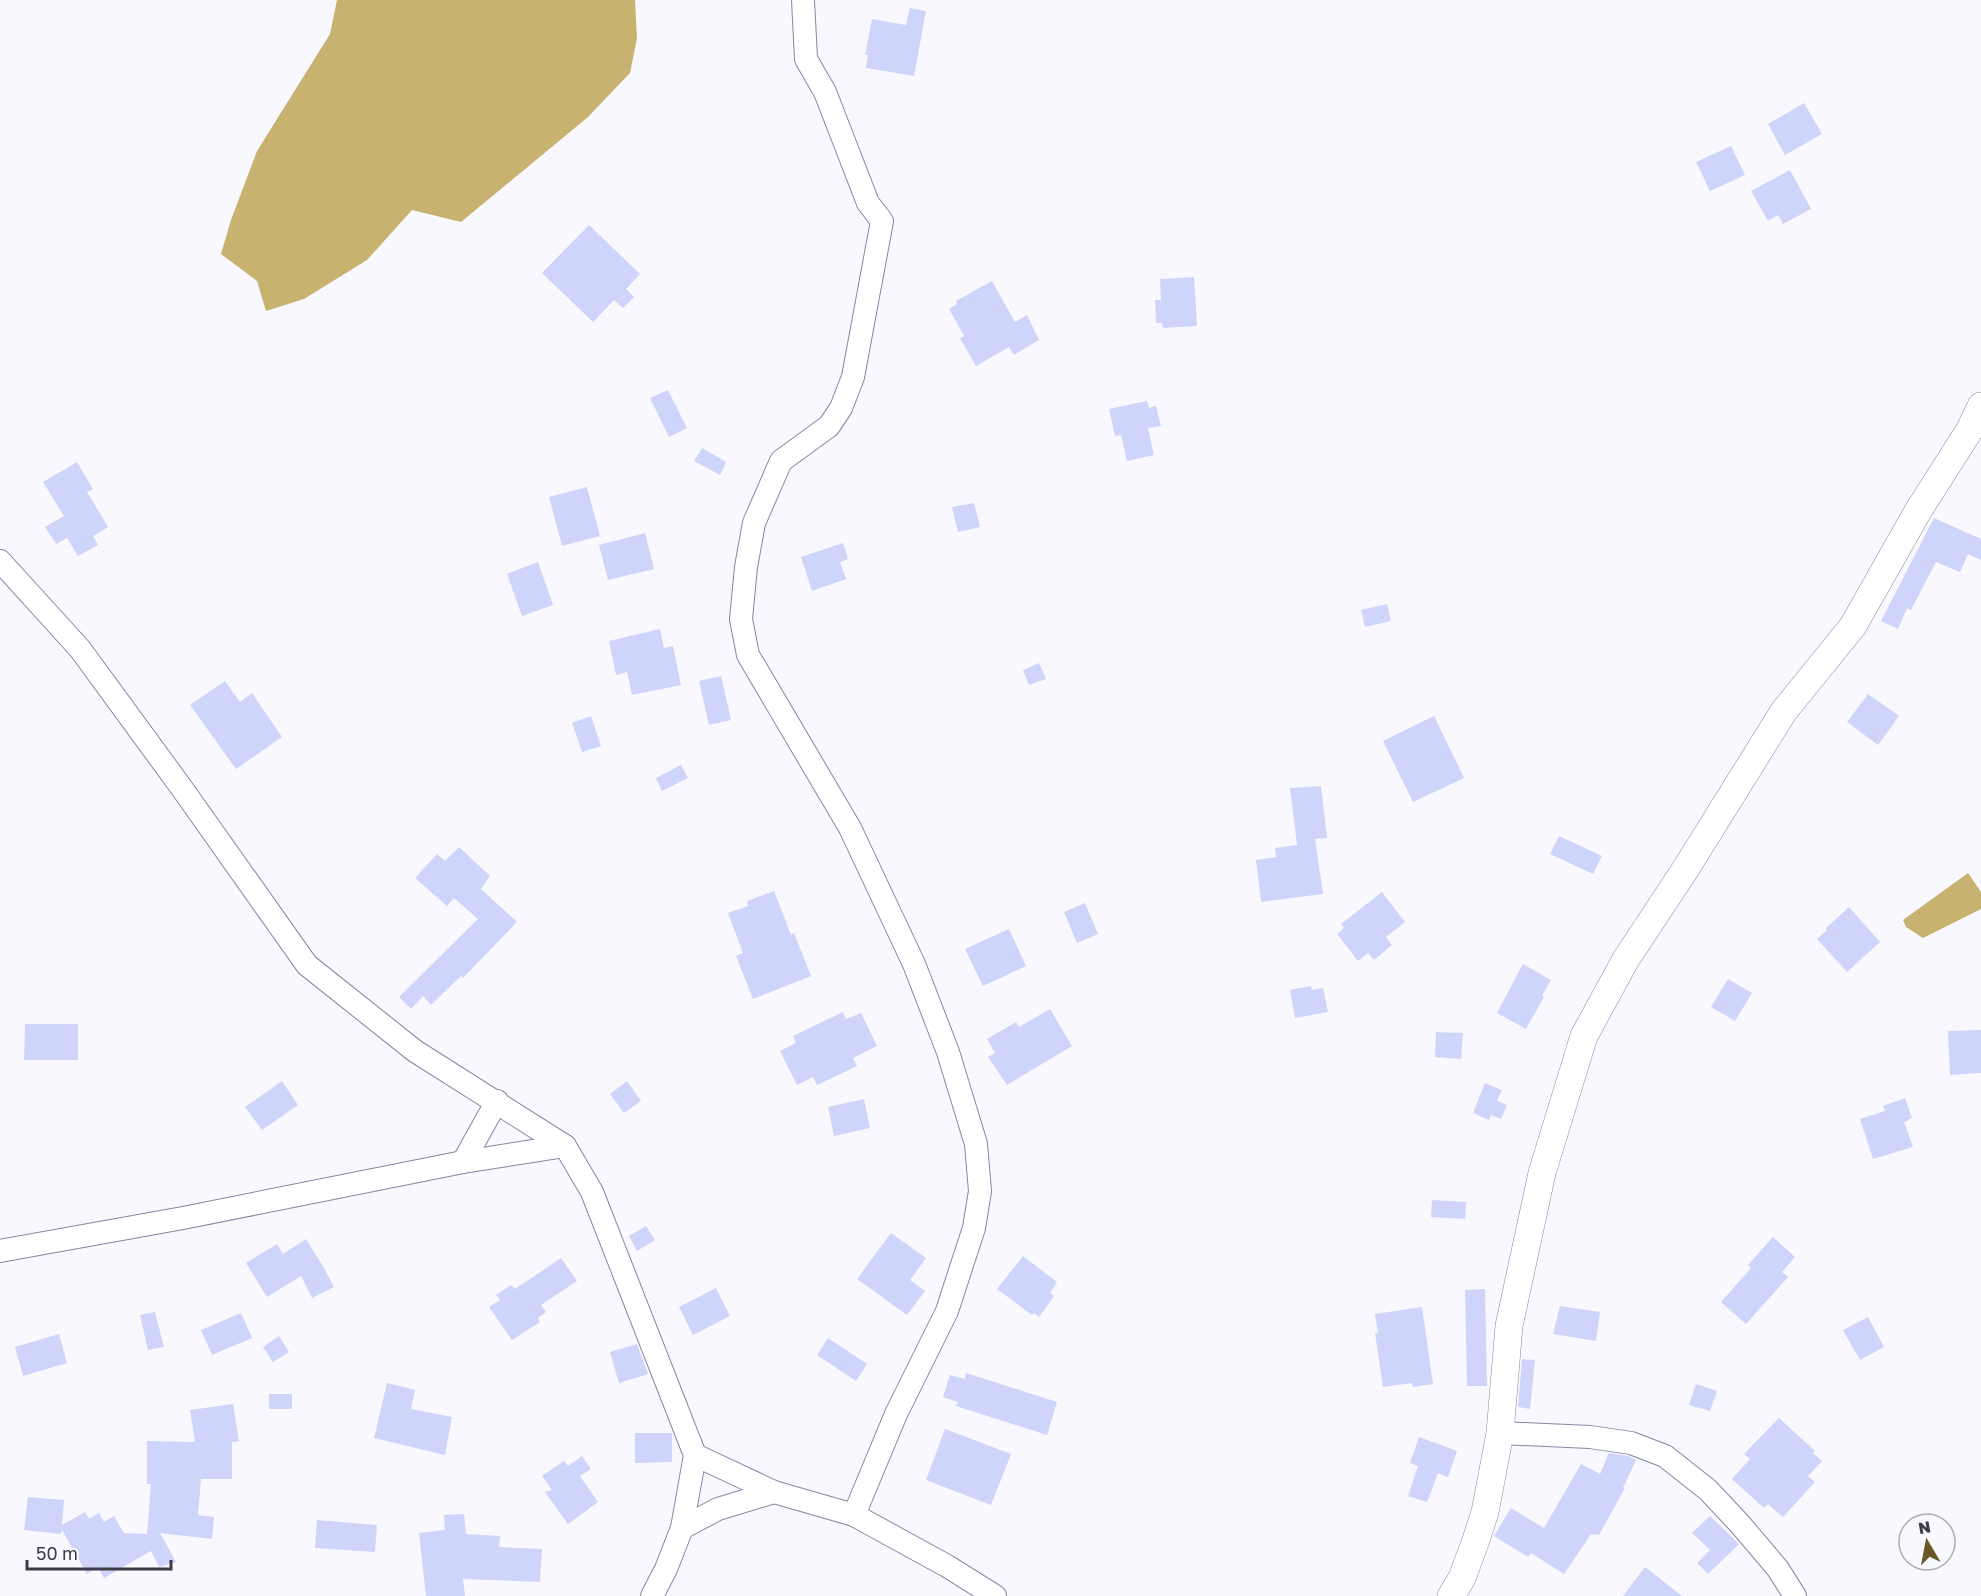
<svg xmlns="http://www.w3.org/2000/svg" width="1981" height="1596" font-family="'Golos Text',sans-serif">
	<rect width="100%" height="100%" fill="#f8f8fe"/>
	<g fill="#c8b270">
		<path d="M337,0H635L637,38L630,73L588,117L461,222L412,210L367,260L304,299L266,311L257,281L221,254L231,220L257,151L330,34Z"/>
		<path d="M1968,873L1981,892V909L1923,938L1906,927L1903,920Z"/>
	</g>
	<g fill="#cfd4fa">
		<path d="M910,8L926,11L914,76L866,68L868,55H865L872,19L906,25Z"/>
		<path d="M1804,103L1822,134L1785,155L1768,124Z"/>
		<path d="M1731,146L1745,175L1710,191L1696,162Z"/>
		<path d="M1790,170L1811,209L1783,224L1778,215L1768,221L1751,191Z"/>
		<path d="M589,225L640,274L626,289L634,297L623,308L614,300L593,322L542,273Z"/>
		<path d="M1194,277L1197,326L1163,328L1162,323H1156L1155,300H1161L1160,279Z"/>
		<path d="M992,281L1015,322L1027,315L1039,340L1014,355L1009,347L976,366L960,338L964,336L949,309L957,304L956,301Z"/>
		<path d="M668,390L687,428L669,437L650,398Z"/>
		<path d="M1147,401L1149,408L1156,406L1161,426L1148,428L1154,455L1127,461L1121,435L1115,436L1109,409Z"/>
		<path d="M702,448L726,462L720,475L694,461Z"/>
		<path d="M77,462L93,489L87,492L108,527L93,536L98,545L78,556L67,538L56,544L45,527L64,516L43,482Z"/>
		<path d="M587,487L600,536L562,546L549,497Z"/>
		<path d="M974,503L980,527L958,532L952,507Z"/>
		<path d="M1934,518L1981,539V560L1968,554L1960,572L1936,562L1911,610L1907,608L1898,629L1881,621Z"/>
		<path d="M645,533L654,569L608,580L599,545Z"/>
		<path d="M843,543L848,559L840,562L846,579L812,591L801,557Z"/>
		<path d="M538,562L553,605L522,616L507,574Z"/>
		<path d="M1387,604L1391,621L1365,627L1361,610Z"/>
		<path d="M660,629L664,648L673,646L681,685L632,695L627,672L616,675L609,641Z"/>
		<path d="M1039,663L1046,679L1029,685L1023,670Z"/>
		<path d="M721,676L731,720L709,725L699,681Z"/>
		<path d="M225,681L240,702L252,693L282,737L236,769L190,705Z"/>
		<path d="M1868,694L1899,716L1878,745L1847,722Z"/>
		<path d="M591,716L601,746L582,752L572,723Z"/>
		<path d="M1434,716L1464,778L1413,802L1383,741Z"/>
		<path d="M681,765L688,778L662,791L656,778Z"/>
		<path d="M1321,786L1327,838L1315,839L1323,894L1261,902L1256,860L1276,857L1275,848L1297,845L1290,788Z"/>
		<path d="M1559,836L1602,856L1593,874L1550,854Z"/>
		<path d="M459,847L490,876L481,889L517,922L463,978L461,976L431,1005L423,996L411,1009L399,997L478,919L454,898L447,906L415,878L437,854L445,861Z"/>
		<path d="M774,891L791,935L794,933L811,976L753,999L736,956L743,953L728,913L748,906L747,901Z"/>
		<path d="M1382,892L1405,922L1386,937L1392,945L1374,960L1368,953L1358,961L1337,934L1344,928L1341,924Z"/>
		<path d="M1085,903L1098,934L1077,943L1064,912Z"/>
		<path d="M1849,907L1880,942L1847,972L1817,939L1827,930L1826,928Z"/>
		<path d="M1009,929L1026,966L983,986L965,949Z"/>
		<path d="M1523,964L1551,980L1542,996L1544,997L1526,1029L1497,1013Z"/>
		<path d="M1728,979L1752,993L1735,1021L1711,1007Z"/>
		<path d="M1311,986L1312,990L1323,988L1328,1012L1295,1018L1290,990Z"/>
		<path d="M1050,1009L1072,1046L1007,1085L988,1057L995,1053L987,1039L1016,1022L1019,1027Z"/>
		<path d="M843,1012L846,1019L861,1013L877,1046L853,1058L857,1066L817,1085L813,1077L797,1085L780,1051L796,1043L793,1036Z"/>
		<path d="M25,1024H78V1060H24Z"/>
		<path d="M1981,1030V1073L1950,1075L1948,1031Z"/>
		<path d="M1436,1032L1463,1033L1461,1059L1435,1057Z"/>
		<path d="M282,1081L298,1105L262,1130L245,1107Z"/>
		<path d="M627,1081L641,1101L624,1113L610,1094Z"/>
		<path d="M1485,1083L1502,1090L1497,1101L1507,1105L1501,1119L1491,1115L1489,1120L1473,1113Z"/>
		<path d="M1905,1098L1912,1118L1904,1122L1913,1147L1873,1159L1860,1119L1885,1111L1883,1106Z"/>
		<path d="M864,1099L870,1128L834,1136L828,1107Z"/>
		<path d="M1432,1200L1466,1202L1465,1219L1431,1217Z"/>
		<path d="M646,1226L655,1240L637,1251L629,1236Z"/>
		<path d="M891,1233L926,1258L910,1280L925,1291L907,1315L857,1279Z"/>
		<path d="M1773,1237L1795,1257L1782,1272L1788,1277L1746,1324L1721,1302L1751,1268L1748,1265Z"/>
		<path d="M306,1239L324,1268L334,1287L312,1298L301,1276L267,1297L246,1263L277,1244L283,1254Z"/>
		<path d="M1023,1256L1057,1282L1050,1293L1054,1296L1039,1317L1034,1313L1032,1315L997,1289Z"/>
		<path d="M561,1258L577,1281L541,1305L546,1312L538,1318L540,1322L512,1340L489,1307L500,1300L496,1295L511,1285L515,1289Z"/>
		<path d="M716,1288L730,1316L693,1335L679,1307Z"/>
		<path d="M1485,1289L1487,1386H1467L1465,1290Z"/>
		<path d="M1560,1306L1600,1312L1596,1341L1553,1334Z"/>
		<path d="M1422,1307L1433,1384L1413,1387L1412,1383L1383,1387L1375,1333H1378L1375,1314Z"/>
		<path d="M155,1312L164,1347L148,1350L140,1315Z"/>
		<path d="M241,1313L252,1338L212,1355L201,1330Z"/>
		<path d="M1868,1317L1884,1347L1860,1360L1843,1330Z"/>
		<path d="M59,1334L67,1363L23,1376L15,1347Z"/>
		<path d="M279,1336L289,1352L273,1362L263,1347Z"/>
		<path d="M828,1338L867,1364L856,1381L817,1355Z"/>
		<path d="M637,1344L648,1374L619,1383L610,1352Z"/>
		<path d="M1522,1359L1535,1360L1530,1409L1518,1407Z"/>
		<path d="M966,1373L1057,1402L1047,1435L956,1406L958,1402L943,1397L950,1375L965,1379Z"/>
		<path d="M387,1383L415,1390L411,1409L452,1417L445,1455L374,1438Z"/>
		<path d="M1696,1384L1717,1391L1710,1411L1689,1405Z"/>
		<rect x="269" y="1394" width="23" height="15"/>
		<path d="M233,1404L239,1441L232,1442V1479H201L198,1515L214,1517L212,1539L160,1533L176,1562L159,1567L151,1551L104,1578L98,1567L87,1574L62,1530L61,1534L24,1530L28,1497L64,1500L62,1525L85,1512L89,1519L99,1513L104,1522L114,1516L124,1533L147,1534L151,1484H147V1441L195,1442L190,1410Z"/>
		<path d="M1779,1418L1815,1451L1813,1453L1822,1461L1808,1476L1815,1482L1783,1517L1768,1504L1764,1508L1732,1479L1750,1459L1744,1454Z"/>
		<path d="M945,1429L1011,1454L991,1505L926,1480Z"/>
		<path d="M635,1433H672V1462L635,1463Z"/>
		<path d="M1419,1437L1457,1451L1448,1477L1438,1473L1427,1502L1408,1496L1418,1466L1410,1463Z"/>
		<path d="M1609,1453L1628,1456L1636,1460L1623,1488H1625L1599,1535L1591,1534L1564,1574L1531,1553L1528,1557L1494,1536L1511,1508L1544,1528L1581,1464L1600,1474Z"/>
		<path d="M582,1456L591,1469L580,1476L598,1502L568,1524L545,1492L552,1490L542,1476L564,1461L568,1466Z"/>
		<path d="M464,1514L466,1534L500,1536L499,1547L542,1549L540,1582L463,1579L465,1596H426L419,1533L445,1530L444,1515Z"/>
		<path d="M1710,1516L1739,1544L1708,1574L1697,1563L1710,1550L1692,1533Z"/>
		<path d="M317,1520L377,1525L375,1552L315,1548Z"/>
		<path d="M1645,1567L1682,1596H1623Z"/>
	</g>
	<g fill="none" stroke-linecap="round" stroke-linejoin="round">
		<defs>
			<g id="minor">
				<path d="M803,0L806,59L825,92L868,203L882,221L853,377L841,408L829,426L781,461L754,523L746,567L741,619L748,655L850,828L914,964L948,1052L976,1144L980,1191L974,1228L947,1311L896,1414L854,1515"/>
				<path d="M0,561L80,649L181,787L307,965L415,1051L565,1146L592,1192L695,1455L682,1528L666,1569L652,1596"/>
				<path d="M463,1162L497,1101"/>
				<path d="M0,1251L183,1218L463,1162L565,1146"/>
				<path d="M1500,1433L1590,1437L1631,1443L1665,1456L1708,1490L1739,1523L1778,1569L1795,1596"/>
				<path d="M695,1455L774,1492L854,1515L947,1566L995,1596"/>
				<path d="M682,1528L718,1509L774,1492"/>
			</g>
			<path id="tertiary" d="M1451,1596L1462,1578L1476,1540L1485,1512L1500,1433L1509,1326L1542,1173L1584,1036L1626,959L1683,873L1784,711L1853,626L1918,511L1969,431L1981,406"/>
		</defs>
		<use href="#minor" stroke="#8587a1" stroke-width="24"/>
		<use href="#tertiary" stroke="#8587a1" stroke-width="28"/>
		<use href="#minor" stroke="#fff" stroke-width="22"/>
		<use href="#tertiary" stroke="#fff" stroke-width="27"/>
	</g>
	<g transform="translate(1927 1542) rotate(350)"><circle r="28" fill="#f8f8fe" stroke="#acadb5" stroke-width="1.5"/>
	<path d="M0-4.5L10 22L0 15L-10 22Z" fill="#695926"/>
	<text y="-9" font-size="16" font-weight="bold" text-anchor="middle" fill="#3b3c47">N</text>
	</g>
	<path d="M27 1560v9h144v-9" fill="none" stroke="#3b3c47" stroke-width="3"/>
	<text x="36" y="1560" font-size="18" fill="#3b3c47" stroke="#f8f8fe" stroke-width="4.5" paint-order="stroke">50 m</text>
</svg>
